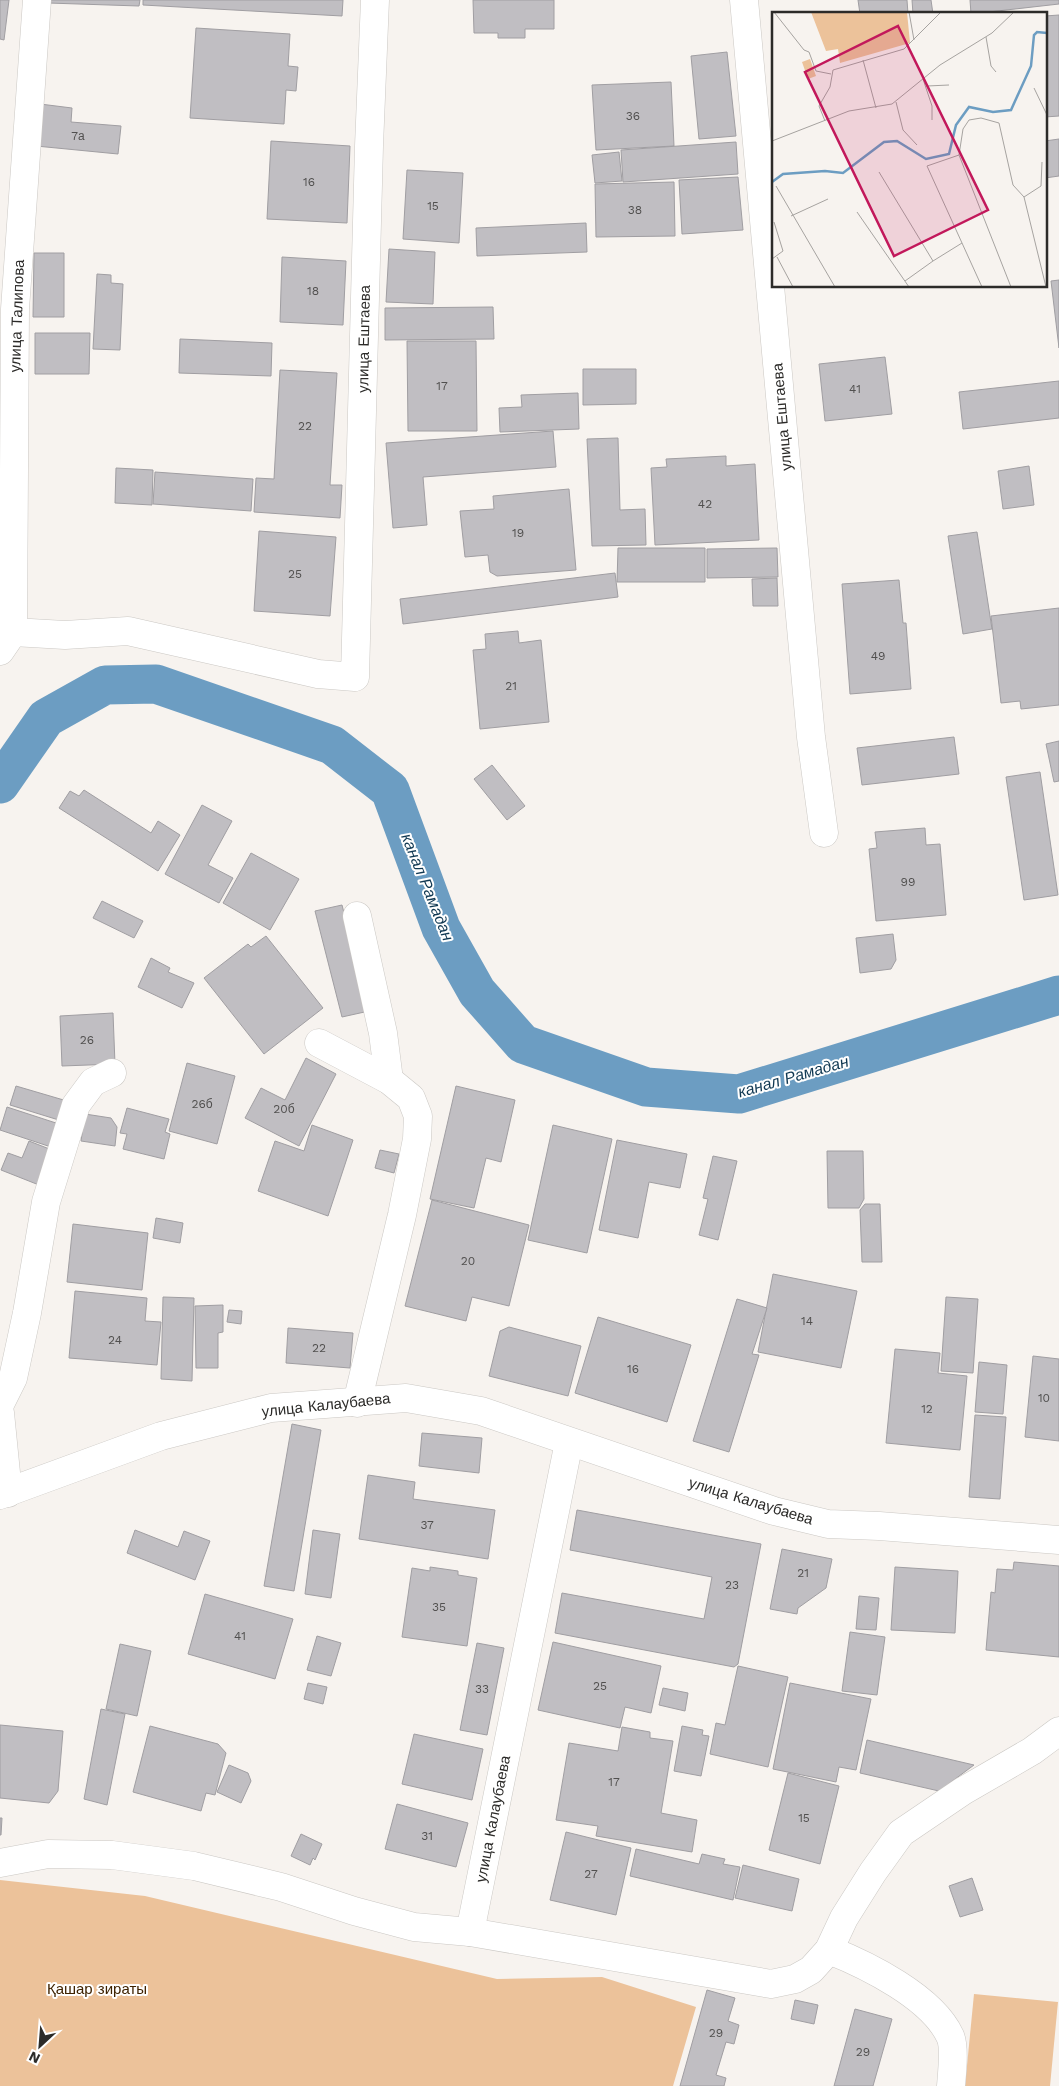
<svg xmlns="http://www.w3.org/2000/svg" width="1059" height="2086" font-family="'Work Sans',sans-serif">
	<rect width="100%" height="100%" fill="#f7f3ef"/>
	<g fill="#ecc29a">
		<path d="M0,1880L145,1896L497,1979L602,1977L696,2007L673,2086H0Z"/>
		<path d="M974,1994L1058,2002L1050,2086H965Z"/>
	</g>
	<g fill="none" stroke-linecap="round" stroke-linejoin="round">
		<path stroke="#6c9dc2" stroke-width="39" d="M0,784L46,718L105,685L156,684L332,745L390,790L441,928L477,992L523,1044L646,1087L739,1094L1059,995"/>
	</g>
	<g fill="#c0bec2" stroke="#a09ea2">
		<path d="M0,0H9L4,40L0,39Z"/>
		<path d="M48,0H140L139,6L48,3Z"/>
		<path d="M143,0H343L342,16L143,5Z"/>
		<path d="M473,0H554V29H525V38H498V33H474Z"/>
		<path d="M858,0H907L908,14H860Z"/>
		<path d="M912,0H931L933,14H913Z"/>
		<path d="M970,0H1059V4L971,14Z"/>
		<path d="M1059,15V116L1045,117V16Z"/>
		<path d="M196,28L290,34L288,66L298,67L296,91L286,90L284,124L190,118Z"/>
		<path d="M727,52L736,136L699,139L691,56Z"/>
		<path d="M671,82L674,146L596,150L592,85Z"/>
		<path d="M40,104L72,108L71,122L121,126L118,154L36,146Z"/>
		<path d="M1059,139V176L1045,178V141Z"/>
		<path d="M271,141L350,146L347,223L267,219Z"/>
		<path d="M736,142L738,174L623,182L621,150Z"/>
		<path d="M619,152L622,181L595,183L592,155Z"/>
		<path d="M407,170L463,173L459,243L403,239Z"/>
		<path d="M738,177L743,230L682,234L679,180Z"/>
		<path d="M674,182L675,236L596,237L595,184Z"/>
		<path d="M586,223L587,252L477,256L476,228Z"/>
		<path d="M389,249L435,252L433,304L386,302Z"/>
		<path d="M34,253H64V317H33Z"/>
		<path d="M282,257L346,261L343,325L280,322Z"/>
		<path d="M97,274L111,275V283L123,284L120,350L93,349Z"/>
		<path d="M1059,280V348L1051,281Z"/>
		<path d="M493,307L494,339L385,340V308Z"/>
		<path d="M35,333H90L89,374H35Z"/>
		<path d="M180,339L272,343L271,376L179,373Z"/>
		<path d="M407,341H476L477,431H408Z"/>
		<path d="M885,357L892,414L825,421L819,364Z"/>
		<path d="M583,369H636V404L583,405Z"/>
		<path d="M280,370L337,373L330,485H342L340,518L254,512L256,478L274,479Z"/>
		<path d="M1059,381V418L963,429L959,392Z"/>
		<path d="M578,393L579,429L500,432L499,408L522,407L521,395Z"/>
		<path d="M553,431L556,467L423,477L427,525L393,528L386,443Z"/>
		<path d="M618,438L620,510L645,509L646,545L592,546L587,439Z"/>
		<path d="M726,456V466L755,464L759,540L655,545L651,468L667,467L666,459Z"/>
		<path d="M1029,466L1034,505L1003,509L998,471Z"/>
		<path d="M116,468L153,470L152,505L115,503Z"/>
		<path d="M155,472L253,479L251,511L153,504Z"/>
		<path d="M569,489L576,570L497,576L490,572L488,555L465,557L460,511L494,509L493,496Z"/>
		<path d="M259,531L336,537L330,616L254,611Z"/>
		<path d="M977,532L992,629L963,634L948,536Z"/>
		<path d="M618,548H705V582H617Z"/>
		<path d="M777,548L778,577L707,578V549Z"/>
		<path d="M615,573L618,597L403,624L400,599Z"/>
		<path d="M777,578L778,606H753L752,579Z"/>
		<path d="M899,580L903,623H906L911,689L850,694L842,584Z"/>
		<path d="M1059,608V705L1021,709L1020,701L1001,703L991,616Z"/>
		<path d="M518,631L519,643L541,640L549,722L480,729L473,650L486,649L485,634Z"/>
		<path d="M954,737L959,774L862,785L857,748Z"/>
		<path d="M1059,741V781L1054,782L1046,744Z"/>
		<path d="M492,765L525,806L507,820L474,779Z"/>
		<path d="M1040,772L1058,895L1024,900L1006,777Z"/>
		<path d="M84,790L151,833L158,821L180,835L158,871L59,808L70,791L79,796Z"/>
		<path d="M202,805L232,821L208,865L233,878L219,903L165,874Z"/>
		<path d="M925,828L926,845L940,844L946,915L876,921L869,849L877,848L875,832Z"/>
		<path d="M251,853L299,879L270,930L223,903Z"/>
		<path d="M102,901L143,921L134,938L93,918Z"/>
		<path d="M342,905L369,1011L342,1017L315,911Z"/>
		<path d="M893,934L896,960L891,969L860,973L856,938Z"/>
		<path d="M266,936L323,1008L264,1054L204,978L248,944L251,947Z"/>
		<path d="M151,958L170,968L168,972L194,983L182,1008L138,987Z"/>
		<path d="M113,1013L115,1064L62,1066L60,1016Z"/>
		<path d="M306,1058L336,1074L299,1146L245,1118L261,1088L285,1100Z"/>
		<path d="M187,1063L235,1076L217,1144L169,1131Z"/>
		<path d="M16,1086L67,1101L62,1121L10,1105Z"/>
		<path d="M456,1086L515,1100L501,1162L486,1158L474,1208L430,1199Z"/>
		<path d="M7,1107L59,1124L51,1147L0,1130Z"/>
		<path d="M127,1108L169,1119L165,1132L170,1134L164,1159L123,1149L127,1134L120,1133Z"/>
		<path d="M85,1114L111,1118L117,1127L115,1146L81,1141Z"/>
		<path d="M312,1125L353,1140L328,1216L258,1191L275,1141L304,1151Z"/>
		<path d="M553,1125L612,1139L587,1253L528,1240Z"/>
		<path d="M617,1140L687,1154L680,1188L649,1182L638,1238L599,1230Z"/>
		<path d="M29,1141L52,1150L39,1185L1,1170L8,1153L22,1158Z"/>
		<path d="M380,1150L399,1154L394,1173L375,1168Z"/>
		<path d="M827,1151H863L864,1199L859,1208H828Z"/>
		<path d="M713,1156L737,1161L718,1240L699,1235L708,1199L703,1198Z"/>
		<path d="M432,1200L529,1225L509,1306L472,1297L466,1321L405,1306Z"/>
		<path d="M865,1204H880L882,1262H862L860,1210Z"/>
		<path d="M156,1218L183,1223L180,1243L153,1238Z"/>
		<path d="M73,1224L148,1233L142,1290L67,1282Z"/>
		<path d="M773,1274L857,1291L841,1368L758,1352Z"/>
		<path d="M75,1291L147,1298L145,1321L161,1322L157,1365L69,1358Z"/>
		<path d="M163,1297L194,1298L192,1381L161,1379Z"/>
		<path d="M946,1297L978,1299L973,1373L941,1371Z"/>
		<path d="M737,1299L767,1308L752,1354L759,1355L729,1452L693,1441Z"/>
		<path d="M223,1305V1332L218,1333V1368H196L195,1306Z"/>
		<path d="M229,1310L242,1311L241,1324L227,1322Z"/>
		<path d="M598,1317L691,1345L667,1422L575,1393Z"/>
		<path d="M509,1327L581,1346L568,1396L489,1376L500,1331Z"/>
		<path d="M288,1328L353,1333L350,1368L286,1363Z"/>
		<path d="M895,1349L940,1353L938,1373L967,1376L960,1450L886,1443Z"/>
		<path d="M1033,1356L1059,1359V1441L1025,1437Z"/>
		<path d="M979,1362L1007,1365L1003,1414L975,1412Z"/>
		<path d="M975,1415L1006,1417L1000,1499L969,1497Z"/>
		<path d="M292,1424L321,1430L294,1591L264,1586Z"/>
		<path d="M422,1433L482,1438L479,1473L419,1466Z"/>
		<path d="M368,1475L415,1482L413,1499L495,1510L488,1559L359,1539Z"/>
		<path d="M577,1510L761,1544L738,1664L734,1667L555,1633L562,1593L704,1619L712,1577L570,1550Z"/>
		<path d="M135,1530L178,1547L184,1531L210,1541L195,1580L127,1553Z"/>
		<path d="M313,1530L340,1534L331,1598L305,1594Z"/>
		<path d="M782,1549L832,1559L826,1588L798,1608L797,1614L770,1609Z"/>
		<path d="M1014,1562L1059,1566V1657L986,1650L991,1592L995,1593L997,1569L1013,1570Z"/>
		<path d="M430,1567L458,1571V1575L477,1578L467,1646L402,1637L412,1568L430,1571Z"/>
		<path d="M895,1567L958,1571L955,1633L891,1630Z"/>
		<path d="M205,1594L293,1619L275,1679L188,1654Z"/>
		<path d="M859,1596L879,1598L876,1630L856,1629Z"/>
		<path d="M850,1632L885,1637L877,1695L842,1691Z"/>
		<path d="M317,1636L341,1643L331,1676L307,1670Z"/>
		<path d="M553,1642L661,1666L651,1713L625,1707L620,1728L538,1710Z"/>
		<path d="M477,1643L504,1648L487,1735L460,1730Z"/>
		<path d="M120,1644L151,1651L137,1716L106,1709Z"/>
		<path d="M738,1666L788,1677L768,1767L710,1754L716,1723L725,1725Z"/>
		<path d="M308,1683L327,1687L323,1704L304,1699Z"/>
		<path d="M790,1683L871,1699L856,1770L839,1767L836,1782L773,1769Z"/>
		<path d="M663,1688L688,1693L685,1711L659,1705Z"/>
		<path d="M101,1709L125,1714L107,1805L84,1799Z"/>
		<path d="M0,1725L63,1731L58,1791L49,1803L0,1798Z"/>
		<path d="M150,1726L218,1744L226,1753L215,1795L206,1793L201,1811L133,1792Z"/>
		<path d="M682,1726L703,1730L702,1735L709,1736L701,1776L674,1771Z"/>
		<path d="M622,1727L650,1732V1738L673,1741L661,1813L697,1820L692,1852L596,1836L598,1826L556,1820L569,1743L618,1751Z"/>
		<path d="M414,1734L483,1749L472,1800L402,1784Z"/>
		<path d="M867,1740L974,1765L939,1791L860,1773Z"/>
		<path d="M229,1765L248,1773L251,1781L241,1803L217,1792Z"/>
		<path d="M788,1773L839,1786L820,1864L769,1850Z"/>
		<path d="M397,1804L468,1823L456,1867L385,1849Z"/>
		<path d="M0,1818H2L1,1835H0Z"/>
		<path d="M566,1832L631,1848L616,1915L550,1900Z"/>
		<path d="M301,1834L322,1844L315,1860L313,1858L310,1865L291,1856Z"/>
		<path d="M636,1849L699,1864L702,1854L725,1859L723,1864L740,1867L733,1900L630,1876Z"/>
		<path d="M743,1865L799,1879L792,1911L735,1898Z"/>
		<path d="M972,1878L983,1910L960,1917L949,1886Z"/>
		<path d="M707,1990L735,1998L728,2021L739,2025L734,2044L726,2042L716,2075L726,2078L724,2086H680Z"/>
		<path d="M795,2000L818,2005L814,2024L791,2019Z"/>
		<path d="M855,2009L892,2019L873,2086H834Z"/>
	</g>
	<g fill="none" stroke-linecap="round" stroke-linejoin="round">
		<defs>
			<g id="street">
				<path d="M744,0L811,737L824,833"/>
				<path d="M13,632L65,635L128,631L318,674L355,677L369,146L375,0"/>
				<path d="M13,632L15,309L37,0"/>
				<path d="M0,651L13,632"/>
				<path d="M357,916L383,1033L389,1080"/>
				<path d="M319,1043L389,1080L411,1098L418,1116L417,1139L402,1215L357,1403"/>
				<path d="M0,1404L13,1378L27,1313L46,1202L76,1105L93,1082L112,1073"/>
				<path d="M0,1413L8,1493"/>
				<path d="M0,1495L161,1436L271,1408L406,1398L481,1411L774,1511L828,1524L879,1526L1059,1540"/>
				<path d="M0,1863L48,1854L112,1855L194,1866L281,1887L354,1911L414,1927L470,1932L771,1984L795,1979L811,1970L829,1950L844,1918L873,1872L901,1833L963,1791L1032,1751L1059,1731"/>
				<path d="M470,1932L569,1442"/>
				<path d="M829,1950C867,1965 932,1997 950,2036C955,2046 952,2074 951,2086"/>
			</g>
		</defs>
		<use href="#street" stroke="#cbc8c4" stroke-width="29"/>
		<use href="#street" stroke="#fff" stroke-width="28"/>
	</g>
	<g text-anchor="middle" stroke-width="4" stroke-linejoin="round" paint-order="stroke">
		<g font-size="12" fill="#51504f">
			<text x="633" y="120">36</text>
			<text x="78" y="140">7а</text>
			<text x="309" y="186">16</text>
			<text x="433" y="210">15</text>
			<text x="635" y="214">38</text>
			<text x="313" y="295">18</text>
			<text x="442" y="390">17</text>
			<text x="855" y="393">41</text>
			<text x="305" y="430">22</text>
			<text x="705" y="508">42</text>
			<text x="518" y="537">19</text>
			<text x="295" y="578">25</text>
			<text x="878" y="660">49</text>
			<text x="511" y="690">21</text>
			<text x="908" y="886">99</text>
			<text x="87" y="1044">26</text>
			<text x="202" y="1108">26б</text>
			<text x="284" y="1113">20б</text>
			<text x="468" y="1265">20</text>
			<text x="807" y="1325">14</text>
			<text x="115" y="1344">24</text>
			<text x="319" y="1352">22</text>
			<text x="633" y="1373">16</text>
			<text x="1044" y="1402">10</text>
			<text x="927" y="1413">12</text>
			<text x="427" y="1529">37</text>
			<text x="803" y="1577">21</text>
			<text x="732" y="1589">23</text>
			<text x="439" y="1611">35</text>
			<text x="240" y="1640">41</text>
			<text x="600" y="1690">25</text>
			<text x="482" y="1693">33</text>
			<text x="614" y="1786">17</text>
			<text x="804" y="1822">15</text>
			<text x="427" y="1840">31</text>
			<text x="591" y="1878">27</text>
			<text x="716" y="2037">29</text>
			<text x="863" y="2056">29</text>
		</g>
		<g font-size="15" fill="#2c2b29" stroke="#fff">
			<text transform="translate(17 316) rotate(-88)" y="5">улица Талипова</text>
			<text transform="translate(364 339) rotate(-89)" y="5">улица Ештаева</text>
			<text transform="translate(782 417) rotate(-95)" y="5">улица Ештаева</text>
			<text transform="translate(326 1405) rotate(-6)" y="5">улица Калаубаева</text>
			<text transform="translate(751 1501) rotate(17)" y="5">улица Калаубаева</text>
			<text transform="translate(493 1819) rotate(-79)" y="5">улица Калаубаева</text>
		</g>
		<g font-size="15" fill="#3e2200" stroke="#fff">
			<text x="97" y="1994">Қашар зираты</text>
		</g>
		<g font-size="16" font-style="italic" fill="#103852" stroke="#fff">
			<text transform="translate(428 887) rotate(68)" y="6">канал Рамадан</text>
			<text transform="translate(793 1076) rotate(-16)" y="6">канал Рамадан</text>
		</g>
	</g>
	<g transform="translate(772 12)">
		<rect width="275" height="275" fill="#f7f3ef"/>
		<path d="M39,0H135L138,31L68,51L66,37L54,39ZM38,47L44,64L36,67L30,50Z" fill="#ecc29a"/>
		<path fill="none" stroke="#6c9dc2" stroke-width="2.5" d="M0,170L11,162L53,159L71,161L112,130L125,129L154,147L177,142L184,113L197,95L221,100L239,98L259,54L262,23L265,20L275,21"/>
		<path fill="none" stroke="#a6a3a0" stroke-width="1" d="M2,0L32,38L37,40L44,59L59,62M137,0L142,28M214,25L219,54L224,60M91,48L104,96M151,67L160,94V108M155,74L177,73M262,76L275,103M124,90L131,118L145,133M53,109L47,94L58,75L61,58L132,37L169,0M0,129L77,99L120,92L168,53L220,21L242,0M187,143L191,117L197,108L209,106L227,111L241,173L252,185L274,275M187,143L155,154L210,275M187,143L239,275M107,160L161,249L133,269M4,174L63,275M252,185L269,174L270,150M85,200L137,275M19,204L56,187M5,245L21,275M0,247L11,239L2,210M161,249L190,231"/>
		<path fill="#c2185b" fill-opacity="0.15" stroke="#c2185b" stroke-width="2.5" d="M126,14L216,198L122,244L33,60Z"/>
		<rect width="275" height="275" fill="none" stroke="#2c2b29" stroke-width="2.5"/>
	</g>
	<g transform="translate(40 2046) rotate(206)" stroke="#ffffff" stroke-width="4" paint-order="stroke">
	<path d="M0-4L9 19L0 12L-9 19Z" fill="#2c2b29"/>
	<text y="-8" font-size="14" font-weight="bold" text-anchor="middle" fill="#2c2b29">N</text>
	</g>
</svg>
